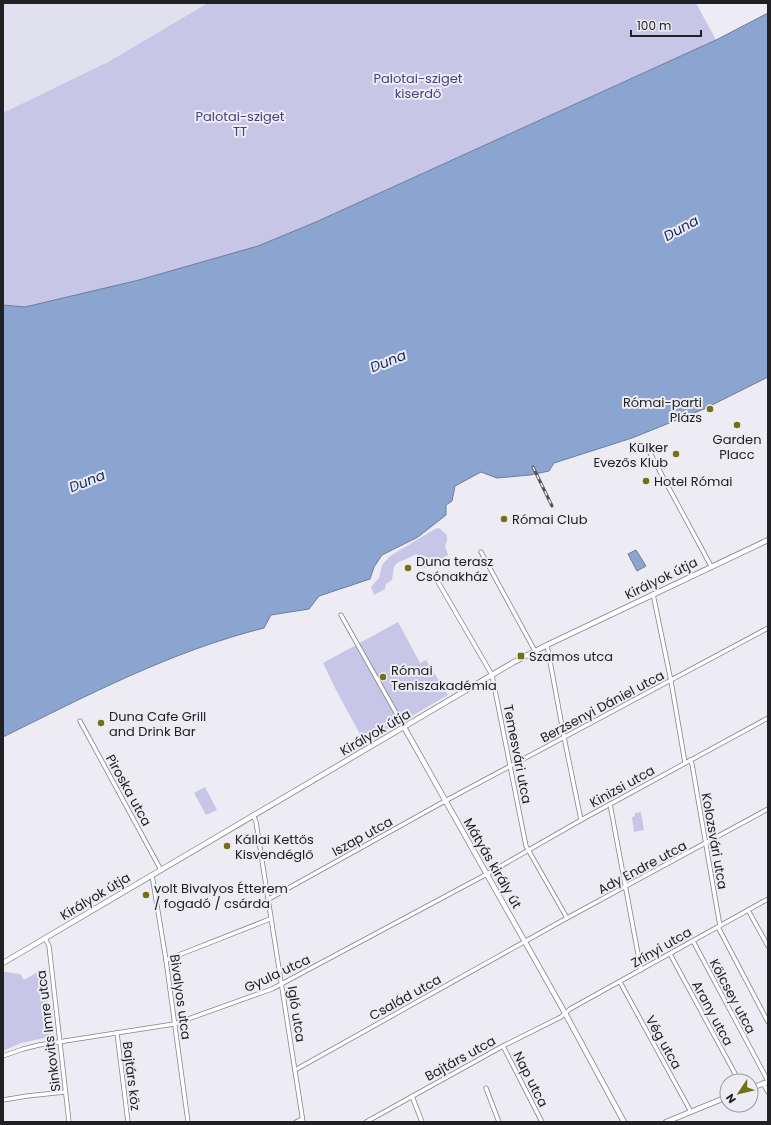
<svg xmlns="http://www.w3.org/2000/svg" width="771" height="1125" font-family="Poppins,sans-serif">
	<rect width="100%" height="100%" fill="#edecf4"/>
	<path fill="#e1e0ef" d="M3,3H208L108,62L3,113Z"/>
	<g fill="#c8c6e7">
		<path d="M208,3H696L716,40L316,222L258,246L139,280L25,307L3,305V113L108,62Z"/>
		<path d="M439,528L447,535V541L445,546L448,555L424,568L417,554L397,563L394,567L392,580L386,584L385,589L374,595L371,587L379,578L382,565L390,556L435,529Z"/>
		<path d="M398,622L420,663L426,660L448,695L365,743L337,692L323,663Z"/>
		<path d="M205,787L217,810L206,815L194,793Z"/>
		<path d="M641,812L644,830L634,832L632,817L635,816V813Z"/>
		<path d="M44,968L52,1033L49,1037L21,1043L3,1051V972H5L20,974L24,980Z"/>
	</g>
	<g fill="#8ca4d0" stroke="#6c7c9c">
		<path d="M768,13V377L704,409L632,438L554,463L549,471L530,475L497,478L481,472L455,486L452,501L446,505V515L418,537L382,555L374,567L370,579L319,596L309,609L271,615L264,628C172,651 88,695 3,737V305L25,307L139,280L258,246L316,222L716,40Z"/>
		<path d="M636,550L646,566L637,571L628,554Z"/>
	</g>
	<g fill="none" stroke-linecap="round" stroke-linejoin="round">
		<defs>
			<g id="minor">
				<path d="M650,453L711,566"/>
				<path d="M481,552L535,651"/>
				<path d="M434,575L492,675L526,846L567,918"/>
				<path d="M653,594L671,681L685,763"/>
				<path d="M341,615L404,727"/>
				<path d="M547,645L564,737L581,820"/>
				<path d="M80,721L161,870"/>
				<path d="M690,760L692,764L720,926"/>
				<path d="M610,804L641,970"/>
				<path d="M253,815L256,822L303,1122"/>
				<path d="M152,875L166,960L188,1122"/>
				<path d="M267,900L445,801L768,628"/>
				<path d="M748,910L768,946"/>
				<path d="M718,927L768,1022"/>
				<path d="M45,938L49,946L69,1122"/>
				<path d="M693,941L768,1081"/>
				<path d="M670,954L739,1081"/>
				<path d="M166,960L270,919"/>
				<path d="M620,982L691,1112"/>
				<path d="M117,1033L128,1122"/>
				<path d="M503,1046L542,1122"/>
				<path d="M3,1056L23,1049L39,1045L174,1024L272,989L487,874L581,820L768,718"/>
				<path d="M295,1070L567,918L768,809"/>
				<path d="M763,1083L768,1092"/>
				<path d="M486,1088L499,1122"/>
				<path d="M412,1096L422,1122"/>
				<path d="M3,1100L27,1096L65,1092"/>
				<path d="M296,1122L302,1119"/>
				<path d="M366,1122L503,1046L561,1017L570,1009L768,899"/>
			</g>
			<g id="tertiary">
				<path d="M404,727L565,1013L624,1122"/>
				<path d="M3,963L514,662L547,645L768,540"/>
				<path d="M751,1088L768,1082"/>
				<path d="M666,1122L727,1097"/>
			</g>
		</defs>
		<use href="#minor" stroke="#838389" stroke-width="5"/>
		<use href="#tertiary" stroke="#838389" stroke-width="6"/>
		<use href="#minor" stroke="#fff" stroke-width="3.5"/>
		<use href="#tertiary" stroke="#fff" stroke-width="4.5"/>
		<defs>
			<path id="rail" d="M533,467L552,506"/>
		</defs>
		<use href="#rail" stroke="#525155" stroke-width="3"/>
		<use href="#rail" stroke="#edecf4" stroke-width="1.5" stroke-dasharray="4.5" stroke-linecap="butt"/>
	</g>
	<g fill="#757113" stroke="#edecf4" stroke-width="1.5">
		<circle cx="710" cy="409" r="4"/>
		<circle cx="737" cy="425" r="4"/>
		<circle cx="676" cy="454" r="4"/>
		<circle cx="646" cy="481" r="4"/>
		<circle cx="504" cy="519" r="4"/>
		<circle cx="408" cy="568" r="4"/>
		<rect x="517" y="652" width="8" height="8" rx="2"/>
		<circle cx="383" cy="677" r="4"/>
		<circle cx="101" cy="723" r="4"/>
		<circle cx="227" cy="846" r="4"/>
		<circle cx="146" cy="895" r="4"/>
	</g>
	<g text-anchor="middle" stroke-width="4" stroke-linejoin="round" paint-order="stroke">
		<g font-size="13" fill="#493e7c" stroke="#edecf4">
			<text x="418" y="83">Palotai-sziget<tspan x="418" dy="15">kiserdő</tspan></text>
			<text x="240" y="121">Palotai-sziget<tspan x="240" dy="15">TT</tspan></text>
		</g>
		<g font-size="13" fill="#212023" stroke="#edecf4" text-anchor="start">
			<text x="702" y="407" text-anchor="end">Római-parti<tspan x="702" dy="15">Plázs</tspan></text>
			<text x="737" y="444" text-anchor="middle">Garden<tspan x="737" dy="15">Placc</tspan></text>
			<text x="668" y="452" text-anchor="end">Külker<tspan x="668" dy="15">Evezős Klub</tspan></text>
			<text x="654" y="486">Hotel Római</text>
			<text x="512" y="524">Római Club</text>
			<text x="416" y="566">Duna terasz<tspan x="416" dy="15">Csónakház</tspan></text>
			<text x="529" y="661">Szamos utca</text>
			<text x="391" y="675">Római<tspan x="391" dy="15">Teniszakadémia</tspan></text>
			<text x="109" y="721">Duna Cafe Grill<tspan x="109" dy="15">and Drink Bar</tspan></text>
			<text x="235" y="844">Kállai Kettős<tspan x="235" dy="15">Kisvendéglő</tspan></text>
			<text x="154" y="893">volt Bivalyos Étterem<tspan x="154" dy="15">/ fogadó / csárda</tspan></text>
		</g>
		<g font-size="13" fill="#212023" stroke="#edecf4">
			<text transform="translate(661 578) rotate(-26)" y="5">Királyok útja</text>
			<text transform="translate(602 706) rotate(-28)" y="5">Berzsenyi Dániel utca</text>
			<text transform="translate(375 732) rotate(-30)" y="5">Királyok útja</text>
			<text transform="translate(518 754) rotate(79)" y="5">Temesvári utca</text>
			<text transform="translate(622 786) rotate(-29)" y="5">Kinizsi utca</text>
			<text transform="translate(129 790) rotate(61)" y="5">Piroska utca</text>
			<text transform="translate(362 836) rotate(-29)" y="5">Iszap utca</text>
			<text transform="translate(715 841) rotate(80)" y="5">Kolozsvári utca</text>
			<text transform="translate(493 863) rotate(60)" y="5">Mátyás király út</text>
			<text transform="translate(642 867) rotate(-28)" y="5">Ady Endre utca</text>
			<text transform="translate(95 896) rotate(-31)" y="5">Királyok útja</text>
			<text transform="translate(661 947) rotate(-30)" y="5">Zrínyi utca</text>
			<text transform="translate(277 973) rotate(-25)" y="5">Gyula utca</text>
			<text transform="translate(733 996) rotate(62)" y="5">Kölcsey utca</text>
			<text transform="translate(181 997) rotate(82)" y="5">Bivalyos utca</text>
			<text transform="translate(405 997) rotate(-29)" y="5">Család utca</text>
			<text transform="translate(713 1013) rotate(62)" y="5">Arany utca</text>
			<text transform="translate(297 1014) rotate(81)" y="5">Igló utca</text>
			<text transform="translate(48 1031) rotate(-97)" y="5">Sinkovits Imre utca</text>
			<text transform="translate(664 1042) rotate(61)" y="5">Vég utca</text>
			<text transform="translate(460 1058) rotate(-29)" y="5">Bajtárs utca</text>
			<text transform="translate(132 1076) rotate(83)" y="5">Bajtárs köz</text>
			<text transform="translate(531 1079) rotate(63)" y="5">Nap utca</text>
		</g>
		<g font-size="14" font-style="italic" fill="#10295f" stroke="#edecf4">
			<text transform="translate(681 228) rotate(-29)" y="5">Duna</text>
			<text transform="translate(388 361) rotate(-22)" y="5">Duna</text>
			<text transform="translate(87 481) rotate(-22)" y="5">Duna</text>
		</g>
	</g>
	<rect width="771" height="1125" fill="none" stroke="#212023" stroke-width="8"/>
	<g transform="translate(739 1093) rotate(235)"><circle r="19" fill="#edecf4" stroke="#9b9aa0"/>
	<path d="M0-3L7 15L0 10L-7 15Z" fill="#757113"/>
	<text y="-6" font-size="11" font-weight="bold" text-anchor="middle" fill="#212023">N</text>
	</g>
	<path d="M631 30v6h70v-6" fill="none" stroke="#212023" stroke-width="2"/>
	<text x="637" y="30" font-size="12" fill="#212023" stroke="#edecf4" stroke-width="3" paint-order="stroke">100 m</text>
</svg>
